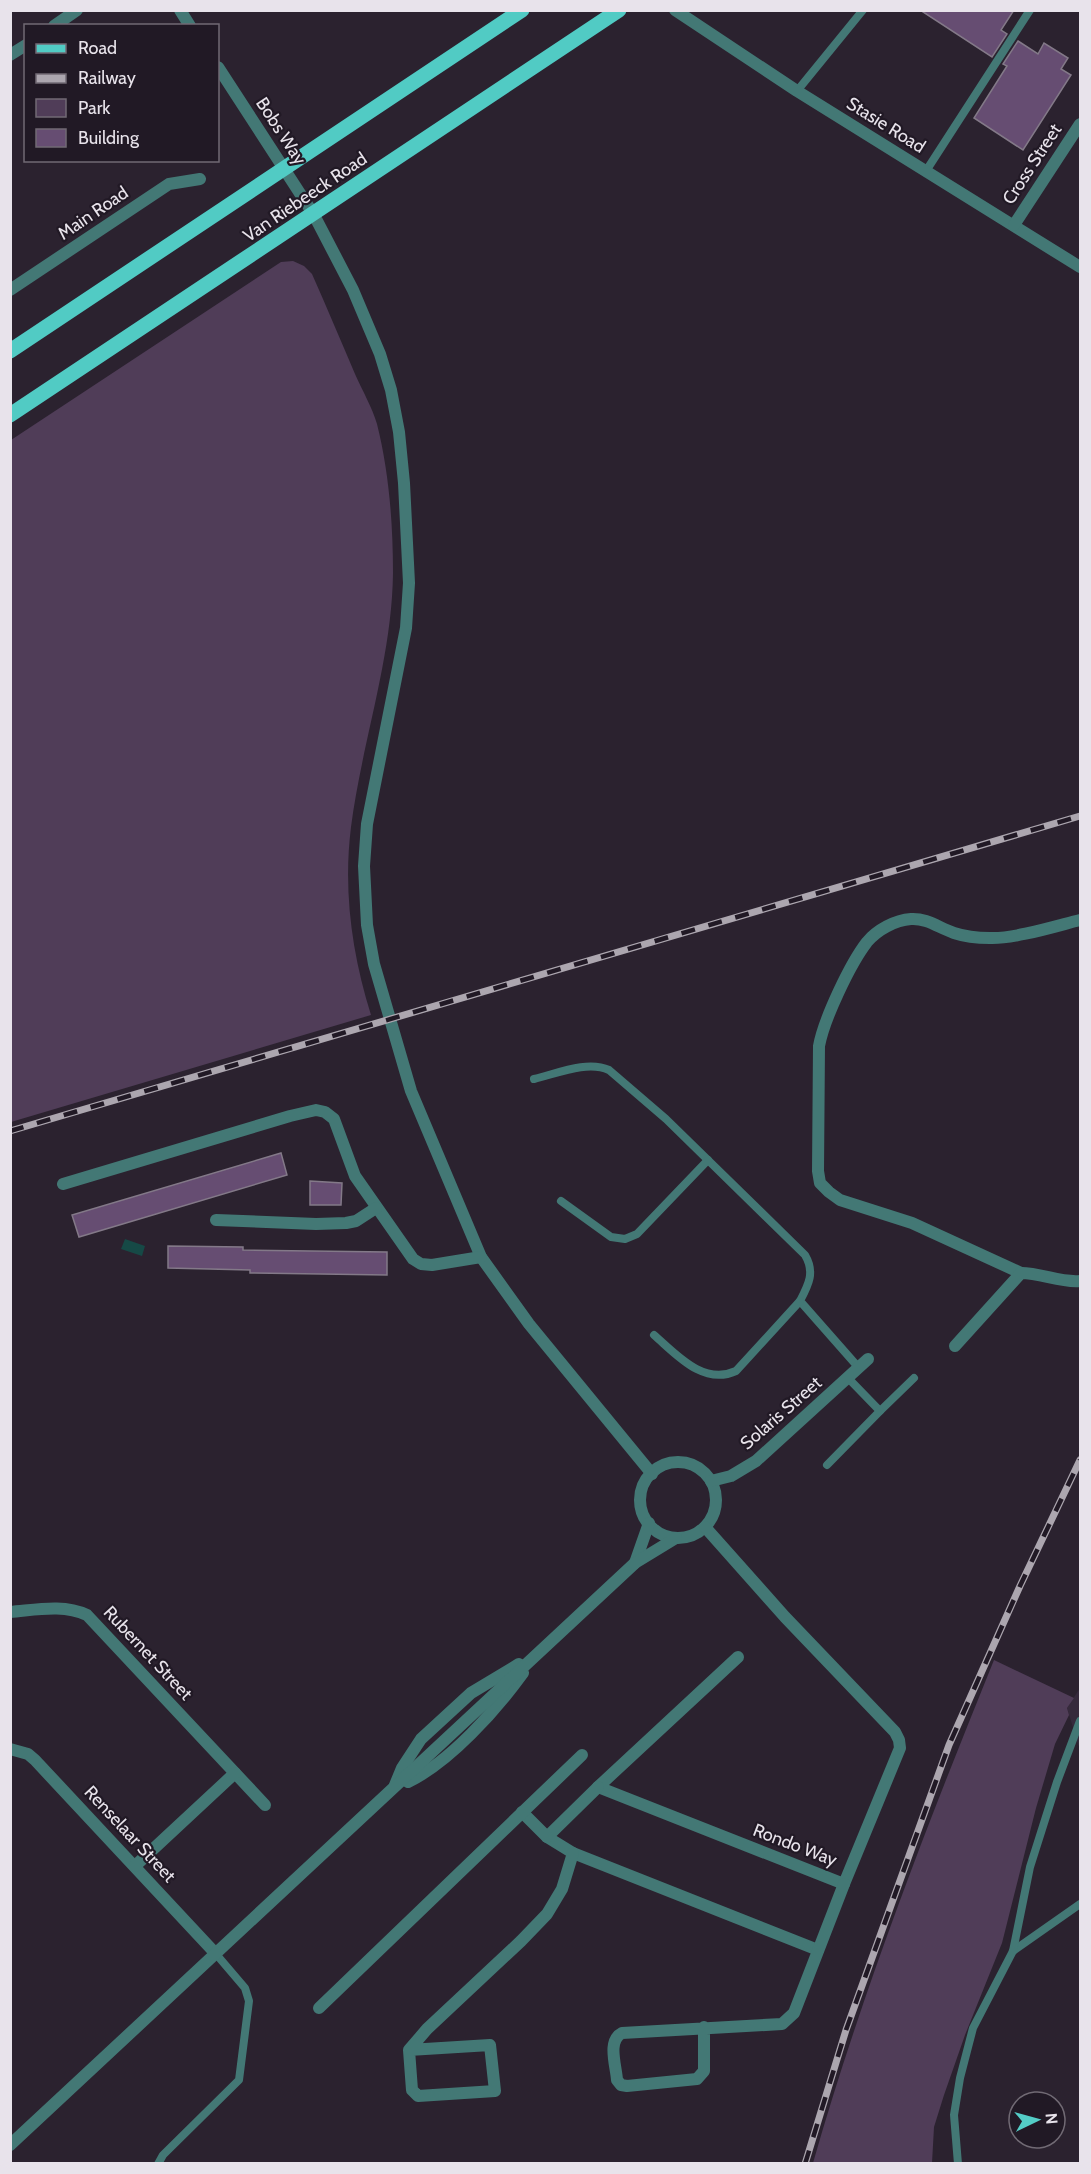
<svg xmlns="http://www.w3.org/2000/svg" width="1091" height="2174" font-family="Cabin,sans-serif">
	<rect width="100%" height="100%" fill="#2b222f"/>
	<path fill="#362a3c" d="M1080,1688V1750L1067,1708Z"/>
	<g fill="#503d58">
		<path d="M293,261L304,266L312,274C327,308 341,341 355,374C362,390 372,407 377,424C389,472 393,523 393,573C392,659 362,742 351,827C343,891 352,954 371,1015L11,1122V440L281,262Z"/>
		<path d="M994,1660L1074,1698L1067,1708L1069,1715L1055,1744L1036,1808L1002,1943L965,2035L944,2095L934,2127L932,2163H813C862,1992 927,1825 994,1660Z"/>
	</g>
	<path fill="#164946" d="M125,1239L145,1246L142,1256L121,1249Z"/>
	<g fill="#664d72" stroke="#837988" stroke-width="1.5">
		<path d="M920,10H1014L1001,30L1007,34L992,57Z"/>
		<path d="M1018,41L1038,54L1044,43L1068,58L1061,69L1071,75L1023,150L974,118L1007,66L1003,64Z"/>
		<path d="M281,1153L287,1175L79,1237L72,1215Z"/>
		<path d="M310,1181L342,1183L341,1205H310Z"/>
		<path d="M168,1246L243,1247V1250L387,1252V1275L250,1273V1270L168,1268Z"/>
	</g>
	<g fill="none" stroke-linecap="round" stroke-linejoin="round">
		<g stroke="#437875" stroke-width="8">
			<path d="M797,91L863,10"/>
			<path d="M926,171L1030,10"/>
			<path d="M534,1079C556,1074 587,1060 609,1070L666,1119L805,1255C815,1272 809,1284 800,1301L859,1368"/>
			<path d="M561,1201L611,1237L625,1239L637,1234L708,1160"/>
			<path d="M654,1335C676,1354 703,1386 736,1371L800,1301"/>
			<path d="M880,1411L914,1378"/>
			<path d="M827,1465L880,1411L848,1378"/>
			<path d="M1013,1951L1080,1904"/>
			<path d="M158,2164L163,2155L239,2080L249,2001L245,1988L216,1954"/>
			<path d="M958,2164L954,2115L960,2078L973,2028L1013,1951L1030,1867L1057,1782L1080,1721"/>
		</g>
		<g stroke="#437875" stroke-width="12">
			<path d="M675,10L797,91L1080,267"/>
			<path d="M54,26L77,10"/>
			<path d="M10,55L26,45"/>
			<path d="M314,215L353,290L380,354L391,390L399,432L404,483L409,583L406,628L367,824L364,866L367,925L374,964L411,1091L481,1257L529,1324L652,1474"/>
			<path d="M1014,225L1080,124"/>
			<path d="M10,290L169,184L200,179"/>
			<path d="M63,1184L290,1116L316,1110L325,1112L334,1119L355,1176L413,1259L421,1264L432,1265L481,1257"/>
			<path d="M216,1220L316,1224L346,1223L356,1221L376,1208"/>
			<path d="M1021,1273L912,1223L840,1200L829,1192L820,1183L818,1171L819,1046C824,1019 850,964 867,942C877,930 895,920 911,919C927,918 939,928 954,933C966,937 978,938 990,938C1014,939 1056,926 1080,920"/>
			<path d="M955,1346L1021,1273C1041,1273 1061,1283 1080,1281"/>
			<circle cx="678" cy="1500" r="38"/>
			<path d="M711,1481L731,1476L756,1461L868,1359"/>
			<path d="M705,1527L785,1617L895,1732L899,1740L900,1748L844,1884L598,1787L738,1657"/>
			<path d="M635,1563L649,1523"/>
			<path d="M10,1612C36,1610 63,1604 87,1615L265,1805"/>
			<path d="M10,1749L28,1754L35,1760L216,1954"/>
			<path d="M408,1782C450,1762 496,1710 523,1673"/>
			<path d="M395,1785L402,1768L421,1739L471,1693L519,1664"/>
			<path d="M598,1787L547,1837L573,1853L818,1950"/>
			<path d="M522,1812L547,1837"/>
			<path d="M135,1866L235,1773"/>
			<path d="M319,2008L582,1755"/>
			<path d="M704,2027V2071L697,2079L627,2086L621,2085L617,2080C616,2065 607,2041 622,2033L782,2024L794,2013L844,1884"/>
			<path d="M409,2050L490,2045L495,2091L418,2096L412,2090L409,2050L427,2029L521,1941L547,1914L562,1889L573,1853"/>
			<path d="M10,2145L635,1563L676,1538"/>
		</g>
		<g stroke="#437875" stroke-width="12">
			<path d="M180,10L190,26"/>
			<path d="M218,67L314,215"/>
		</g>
		<g stroke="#51cbc4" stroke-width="15">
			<path d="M10,351L522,10"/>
			<path d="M10,415L619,10"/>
		</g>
		<defs>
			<g id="rail">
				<path d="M10,1131L1080,816"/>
				<path d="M805,2164L846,2030L949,1745L1020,1586L1080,1460"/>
			</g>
		</defs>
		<use href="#rail" stroke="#aca6af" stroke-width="7"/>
		<use href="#rail" stroke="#211925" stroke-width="4.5" stroke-dasharray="14" stroke-linecap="butt"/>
	</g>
	<g text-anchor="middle" stroke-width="4.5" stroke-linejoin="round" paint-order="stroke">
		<g font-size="18" fill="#e8e3eb" stroke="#211925">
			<text transform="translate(886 125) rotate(32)" y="6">Stasie Road</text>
			<text transform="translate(281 131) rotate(57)" y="6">Bobs Way</text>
			<text transform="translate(1032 164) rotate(-57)" y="6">Cross Street</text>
			<text transform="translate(305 197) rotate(-34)" y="6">Van Riebeeck Road</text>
			<text transform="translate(93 213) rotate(-34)" y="6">Main Road</text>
			<text transform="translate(781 1413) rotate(-41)" y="6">Solaris Street</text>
			<text transform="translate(148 1653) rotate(47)" y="6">Rubernet Street</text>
			<text transform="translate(130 1834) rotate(47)" y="6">Renselaar Street</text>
			<text transform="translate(795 1845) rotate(21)" y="6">Rondo Way</text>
		</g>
	</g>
	<rect width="1091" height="2174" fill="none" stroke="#e8e3eb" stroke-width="24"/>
	<rect x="24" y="24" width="195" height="138" fill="#211925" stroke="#716a74" stroke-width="1.5"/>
	<rect x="36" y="44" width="30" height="9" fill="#51cbc4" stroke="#716a74" stroke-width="1.5"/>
	<text x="78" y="54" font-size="18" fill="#e8e3eb">Road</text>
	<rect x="36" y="74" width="30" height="9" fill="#aca6af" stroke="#716a74" stroke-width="1.5"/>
	<text x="78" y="84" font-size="18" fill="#e8e3eb">Railway</text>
	<rect x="36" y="99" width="30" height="18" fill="#503d58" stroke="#716a74" stroke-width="1.5"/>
	<text x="78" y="114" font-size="18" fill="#e8e3eb">Park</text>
	<rect x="36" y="129" width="30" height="18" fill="#664d72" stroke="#716a74" stroke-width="1.5"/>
	<text x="78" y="144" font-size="18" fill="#e8e3eb">Building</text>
	<g transform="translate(1037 2120) rotate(85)"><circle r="28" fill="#211925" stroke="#716a74" stroke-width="1.5"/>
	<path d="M0-4.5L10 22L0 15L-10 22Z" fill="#54cdc7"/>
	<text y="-9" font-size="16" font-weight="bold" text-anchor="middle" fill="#e8e3eb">N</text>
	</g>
</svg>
